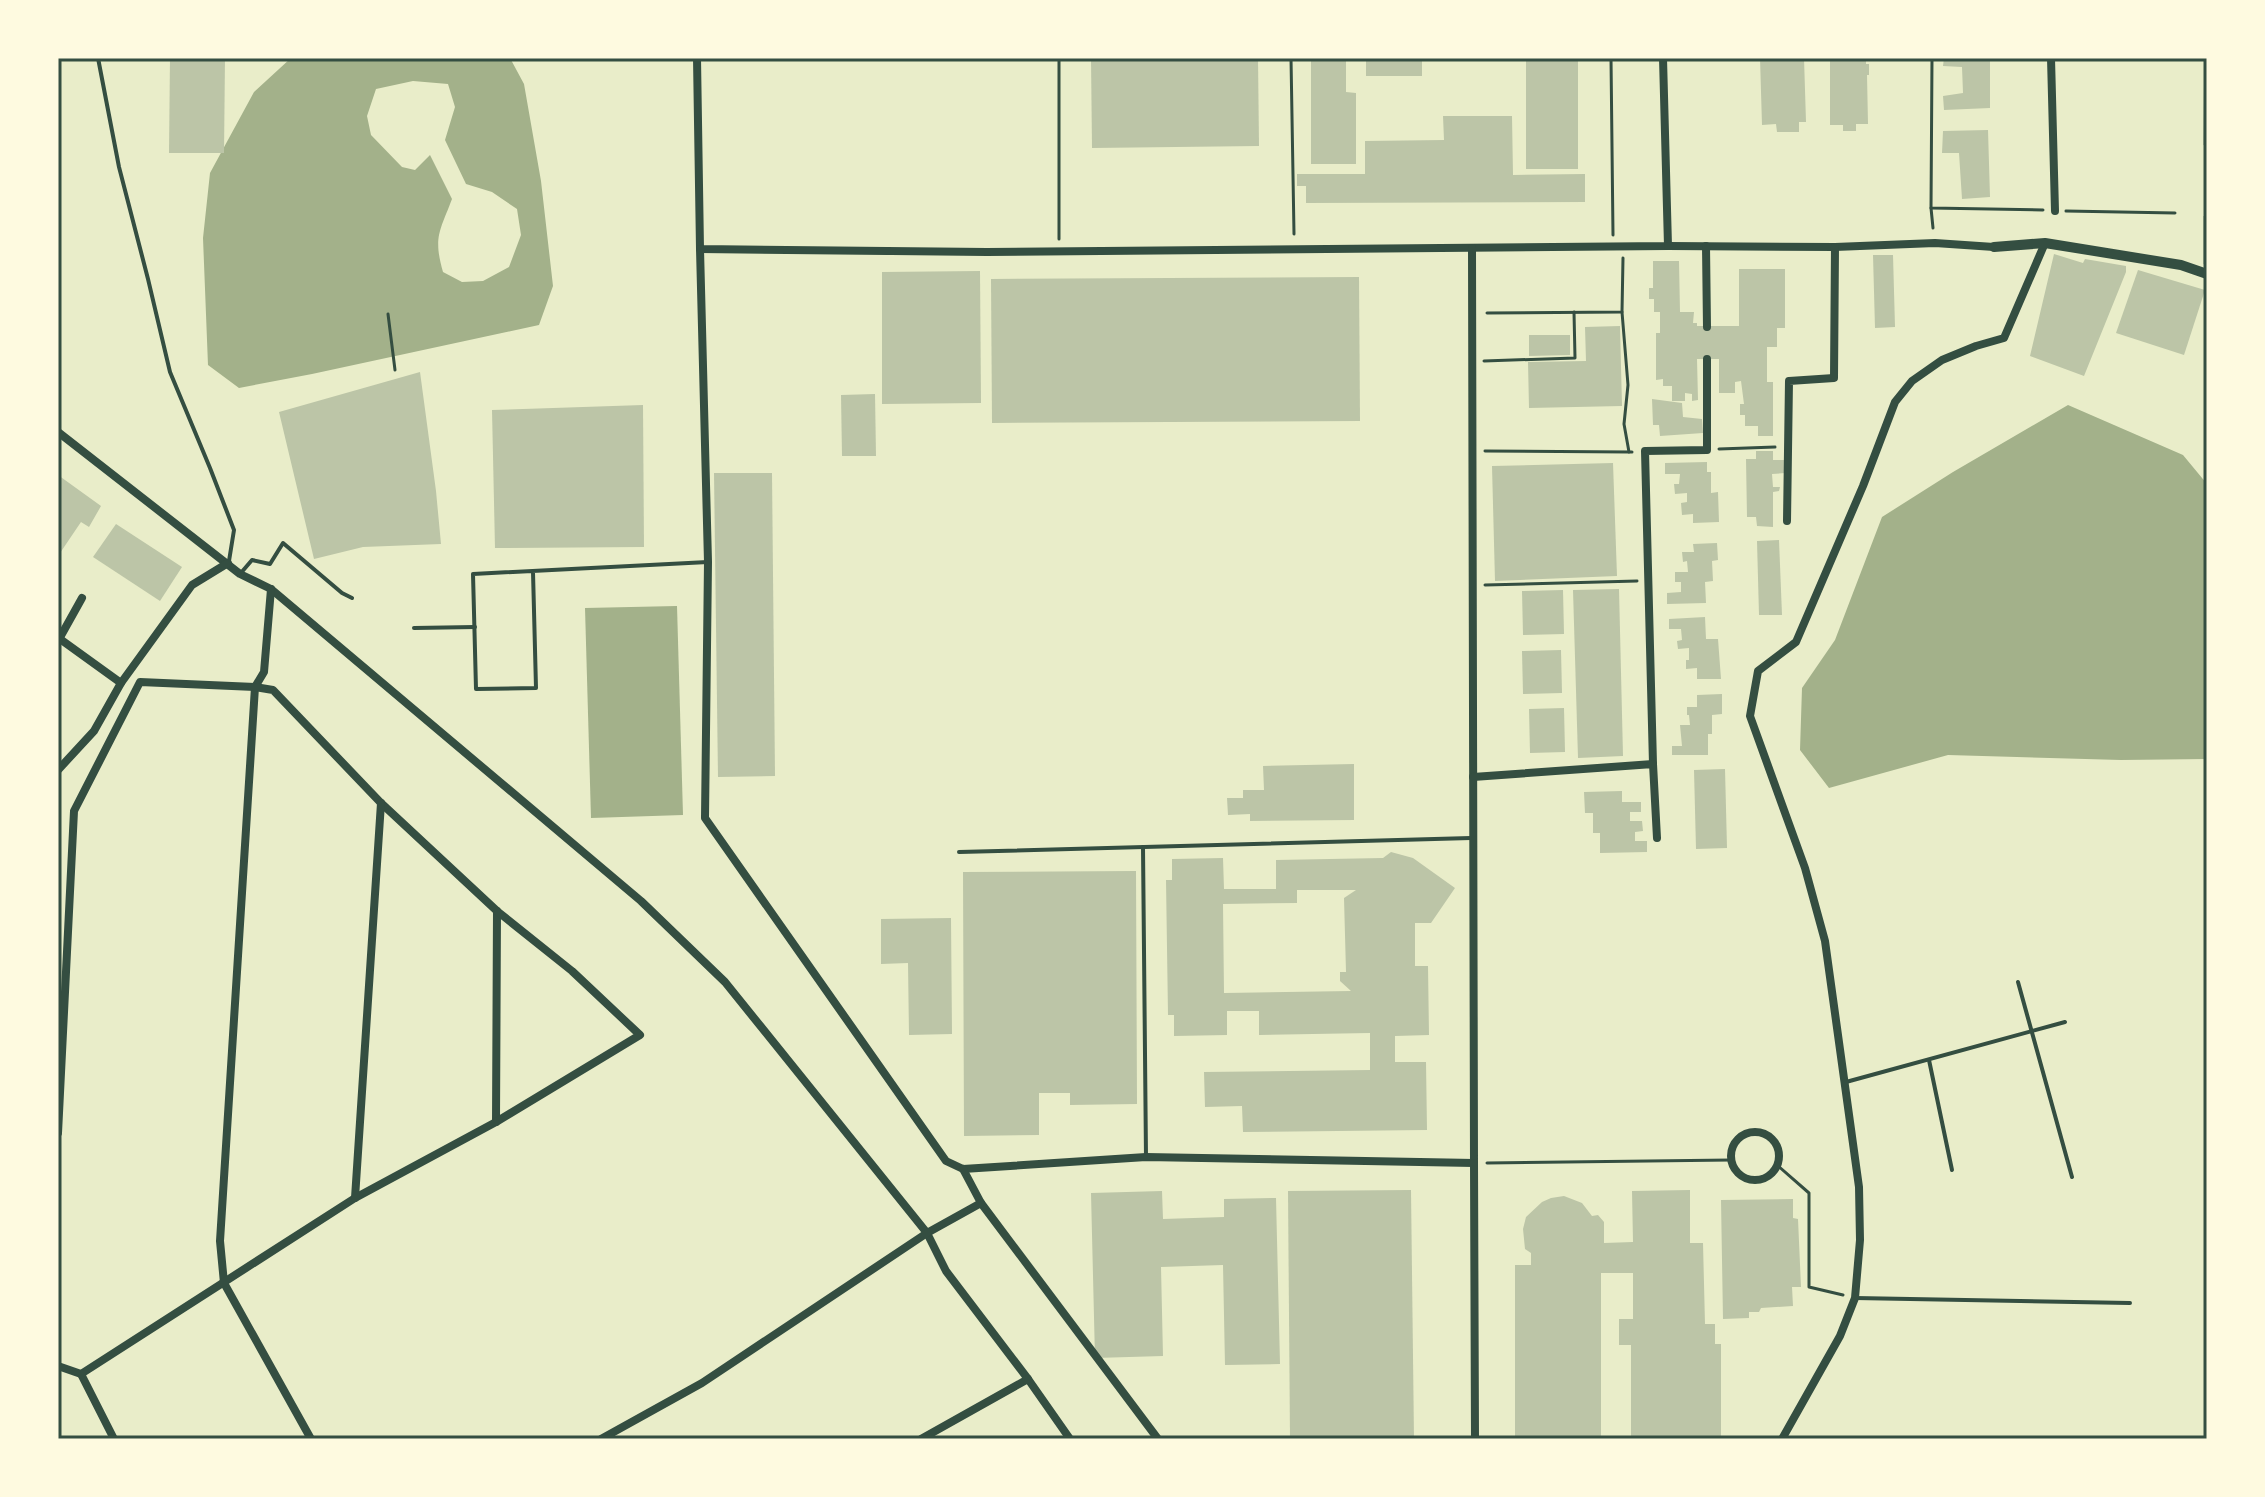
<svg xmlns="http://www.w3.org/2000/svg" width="2265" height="1497" font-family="Karla,sans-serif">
	<rect width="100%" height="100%" fill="#e9edc9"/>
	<g fill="#a3b18a" fill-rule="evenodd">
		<path d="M291,58H510L524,84L541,181L553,286L539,325L312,374L239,388L208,365L203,238L210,173L254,92ZM413,81L448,84L455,107L445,140L466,184L492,192L517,209L521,235L509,267L483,281L462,282L443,272C433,237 440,231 452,199L430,155L415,170L402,167L371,135L367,116L376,89Z"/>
		<path d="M2068,405L2183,455L2207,484V759L2121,760L1948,755L1829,788L1800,750L1802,688L1835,640L1882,517L1953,472Z"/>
		<path d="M677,606L683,815L591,818L585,608Z"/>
	</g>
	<g fill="#bcc5a7" fill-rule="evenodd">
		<path d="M170,58H225L224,153H169Z"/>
		<path d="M1091,58H1258L1259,146L1092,148Z"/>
		<path d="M1311,58H1346V92L1356,93V164H1311Z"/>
		<rect x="1366" y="58" width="56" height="18"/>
		<rect x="1526" y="58" width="52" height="111"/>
		<path d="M1760,58H1804L1806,122H1799V132H1777L1776,124L1762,125Z"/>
		<path d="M1830,58H1866V64H1869V75H1867L1868,124H1856V131H1843V125H1830Z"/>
		<path d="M1944,58H1990V108L1944,110L1943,96L1963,93L1962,67L1943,66Z"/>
		<path d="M2204,87H2207V146L2203,145Z"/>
		<path d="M1443,116H1512L1513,175L1585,174V202L1306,203V186H1297V174H1365V141L1444,140Z"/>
		<path d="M1988,130L1990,197L1962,199L1959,153H1942L1943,131Z"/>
		<path d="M2203,216H2207V265L2203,264Z"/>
		<path d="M2054,254L2083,263L2085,259L2126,266V272L2084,376L2030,356Z"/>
		<path d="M1873,255H1893L1895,327L1875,328Z"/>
		<path d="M1653,261H1679L1680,312H1694L1693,323H1697V326H1739V269H1785V328H1777V347H1767V382H1773V436H1758V426H1745V415H1740V404H1744L1741,381L1735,382V393H1719V359H1697L1698,400L1692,401V394L1685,393V401H1672V386H1663V379L1656,380V333H1660V312H1654V299H1649V288H1653Z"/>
		<path d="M2138,270L2205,290L2184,355L2116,333Z"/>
		<path d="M980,271L981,403L882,404V272Z"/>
		<path d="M1359,277L1360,421L992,423L991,279Z"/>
		<path d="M1620,326L1622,406L1529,408L1528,362L1586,361L1585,327Z"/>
		<path d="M1529,335H1570V355L1529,356Z"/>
		<path d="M420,372L436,491L441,544L363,547L314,559L279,412Z"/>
		<path d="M875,394L876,456H842L841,395Z"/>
		<path d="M1652,399L1682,403L1683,417L1702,419L1703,433L1660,436L1659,425H1653Z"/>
		<path d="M643,405L644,547L495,548L492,410Z"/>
		<path d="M1756,451H1773V460H1785L1786,473L1772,474L1773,487H1780L1779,491L1773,492V527L1757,526L1756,517H1747L1746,459H1756Z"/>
		<path d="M1707,462V472H1711V493L1718,492L1719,522L1693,523V514L1682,515L1681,503L1687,502V493L1675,494L1674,484H1679L1680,474H1665V463Z"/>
		<path d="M1613,463L1617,576L1495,581L1492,466Z"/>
		<path d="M714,473H772L775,776L718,777Z"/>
		<path d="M58,475L101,506L89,527L81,522L58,556Z"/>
		<path d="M116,524L182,567L160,601L93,557Z"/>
		<path d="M1779,540L1782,615H1759L1757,541Z"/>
		<path d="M1717,543L1718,560L1712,561L1713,581L1705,582L1706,603L1667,604V593L1681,592V582H1675V572H1688L1687,561L1683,562L1682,552H1694L1693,544Z"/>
		<path d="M1619,589L1623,756L1578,758L1573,590Z"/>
		<path d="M1563,590L1564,634L1523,635L1522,591Z"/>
		<path d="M1705,617L1706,639H1718L1721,679H1697V668L1686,669V660H1689V648L1678,649L1677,641L1682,640L1681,629H1669V619Z"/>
		<path d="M1561,650L1562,693L1523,694L1522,651Z"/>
		<path d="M1722,694V714L1712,715V734H1708V755H1672V746H1682L1680,725H1690L1689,715H1687V707H1697V695Z"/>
		<path d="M1564,708L1565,752L1530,753L1529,709Z"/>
		<path d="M1354,764V820L1250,821V814L1228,815L1227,798H1243V790H1264L1263,766Z"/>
		<path d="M1725,769L1727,848L1696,849L1694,770Z"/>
		<path d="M1622,791V802H1641V812H1630V821H1642L1643,831L1635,832V841H1647V852L1600,853V833H1593V813H1585L1584,792Z"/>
		<path d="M1391,852L1413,858L1455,888L1431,923H1415V966H1428L1429,1035L1395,1036V1062H1426L1427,1130L1243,1132L1242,1106L1205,1107L1204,1072L1370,1070V1033L1259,1035V1011H1227V1035L1174,1036V1015H1168L1166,880H1172V859L1223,858L1224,889H1276V860L1383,858ZM1297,890H1356L1344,898L1346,972H1340V981L1351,991L1224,993L1223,904L1297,903Z"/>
		<path d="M1136,871L1137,1104L1070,1105V1093H1039V1135L964,1136L963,872Z"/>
		<path d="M951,918L952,1034L909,1035L908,963L881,964V919Z"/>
		<path d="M1411,1190L1414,1439H1290L1288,1191Z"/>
		<path d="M1690,1190V1243H1703L1705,1324H1715V1344H1721V1439H1631V1345H1619V1319H1633V1273H1601V1439H1515V1265H1531V1253L1525,1249L1523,1229L1526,1217L1542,1202L1551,1198L1564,1196L1582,1203L1592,1216L1598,1215L1604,1222V1243L1633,1242L1632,1191Z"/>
		<path d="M1162,1191L1163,1219L1224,1217V1199L1276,1198L1280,1364L1225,1365L1223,1265L1161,1267L1163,1356L1095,1358L1091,1193Z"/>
		<path d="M1793,1199V1218L1798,1219L1801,1287H1792L1793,1306L1761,1308L1759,1312H1749V1318L1723,1319L1721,1200Z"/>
	</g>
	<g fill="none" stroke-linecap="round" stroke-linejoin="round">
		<g stroke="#344e41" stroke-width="3">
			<path d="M1059,58V239"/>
			<path d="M1291,58L1294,234"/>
			<path d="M1611,58L1613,235"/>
			<path d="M1932,58L1931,208L2043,210"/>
			<path d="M1931,208L1933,228"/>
			<path d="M2066,211L2175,213"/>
			<path d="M1622,312L1628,385L1624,424L1629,452H1632"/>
			<path d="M1487,313L1622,312L1623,258"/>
			<path d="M388,314L395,370"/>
			<path d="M1484,361L1575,358L1574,312"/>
			<path d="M1719,449L1775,447"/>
			<path d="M1485,451L1629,452"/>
			<path d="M1485,585L1637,581"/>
			<path d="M1487,1163L1731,1160"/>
			<path d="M1777,1165L1809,1193V1287L1843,1295"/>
		</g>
		<g stroke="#344e41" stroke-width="4">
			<path d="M98,58L119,167L148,279L170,372L210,468L234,530L229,561"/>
			<path d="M533,572L536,688L476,689L473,574L708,562"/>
			<path d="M240,574L252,560L270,564L283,543L342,593L352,598"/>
			<path d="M414,628L475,627"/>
			<path d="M1143,847L1146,1157"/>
			<path d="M959,852L1471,838"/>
			<path d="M2018,982L2072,1177"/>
			<path d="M1929,1060L1952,1170"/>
			<path d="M1846,1082L2065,1022"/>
			<path d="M1855,1298L2130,1303"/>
		</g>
		<g stroke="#344e41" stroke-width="8">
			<path d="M697,58L700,249L987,252L1668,246L1663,58"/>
			<path d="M2051,58L2055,211"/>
			<path d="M1668,246L1835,247L1935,243L1994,247"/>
			<path d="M1706,246L1707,327"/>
			<path d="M700,249L708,562L705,818L946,1161L963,1169L1146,1157L1474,1163L1472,248"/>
			<path d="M58,432L240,574L271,589L641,901L725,982L927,1233L946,1271L1028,1379L1070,1439"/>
			<path d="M1787,521L1789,381L1834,378L1835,247"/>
			<path d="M271,589L264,672L255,687L220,1241L224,1283L311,1439"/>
			<path d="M60,639L121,683"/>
			<path d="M58,641L82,598"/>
			<path d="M1653,764L1645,451L1707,450V359"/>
			<path d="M58,770L94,731L121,683L192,585L228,563"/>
			<path d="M1473,777L1653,764L1657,838"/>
			<path d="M496,1122L497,911"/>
			<circle cx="1755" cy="1156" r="24"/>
			<path d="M58,1133L74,811L140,682L255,687L273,690L381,803L497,911L572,971L640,1035L496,1122L355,1198L81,1374"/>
			<path d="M1474,1163L1475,1439"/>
			<path d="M963,1169L981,1203L1158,1439"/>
			<path d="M355,1198L381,803"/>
			<path d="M58,1366L81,1374L114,1439"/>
			<path d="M601,1439L702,1383L927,1233L981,1203"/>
			<path d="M921,1439L1028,1379"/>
			<path d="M1782,1439L1840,1336L1855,1298L1860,1240L1859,1187L1825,941L1805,868L1750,716L1758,671L1796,642L1863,486L1895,402L1912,381L1942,360L1976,346L2004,338L2045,243"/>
		</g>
		<path stroke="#344e41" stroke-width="10" d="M1994,247L2045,243L2181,265L2207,274"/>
	</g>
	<rect width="2265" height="1497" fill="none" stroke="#fefae0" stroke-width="120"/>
	<rect x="60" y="60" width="2145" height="1377" fill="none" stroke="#344e41" stroke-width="3"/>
</svg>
